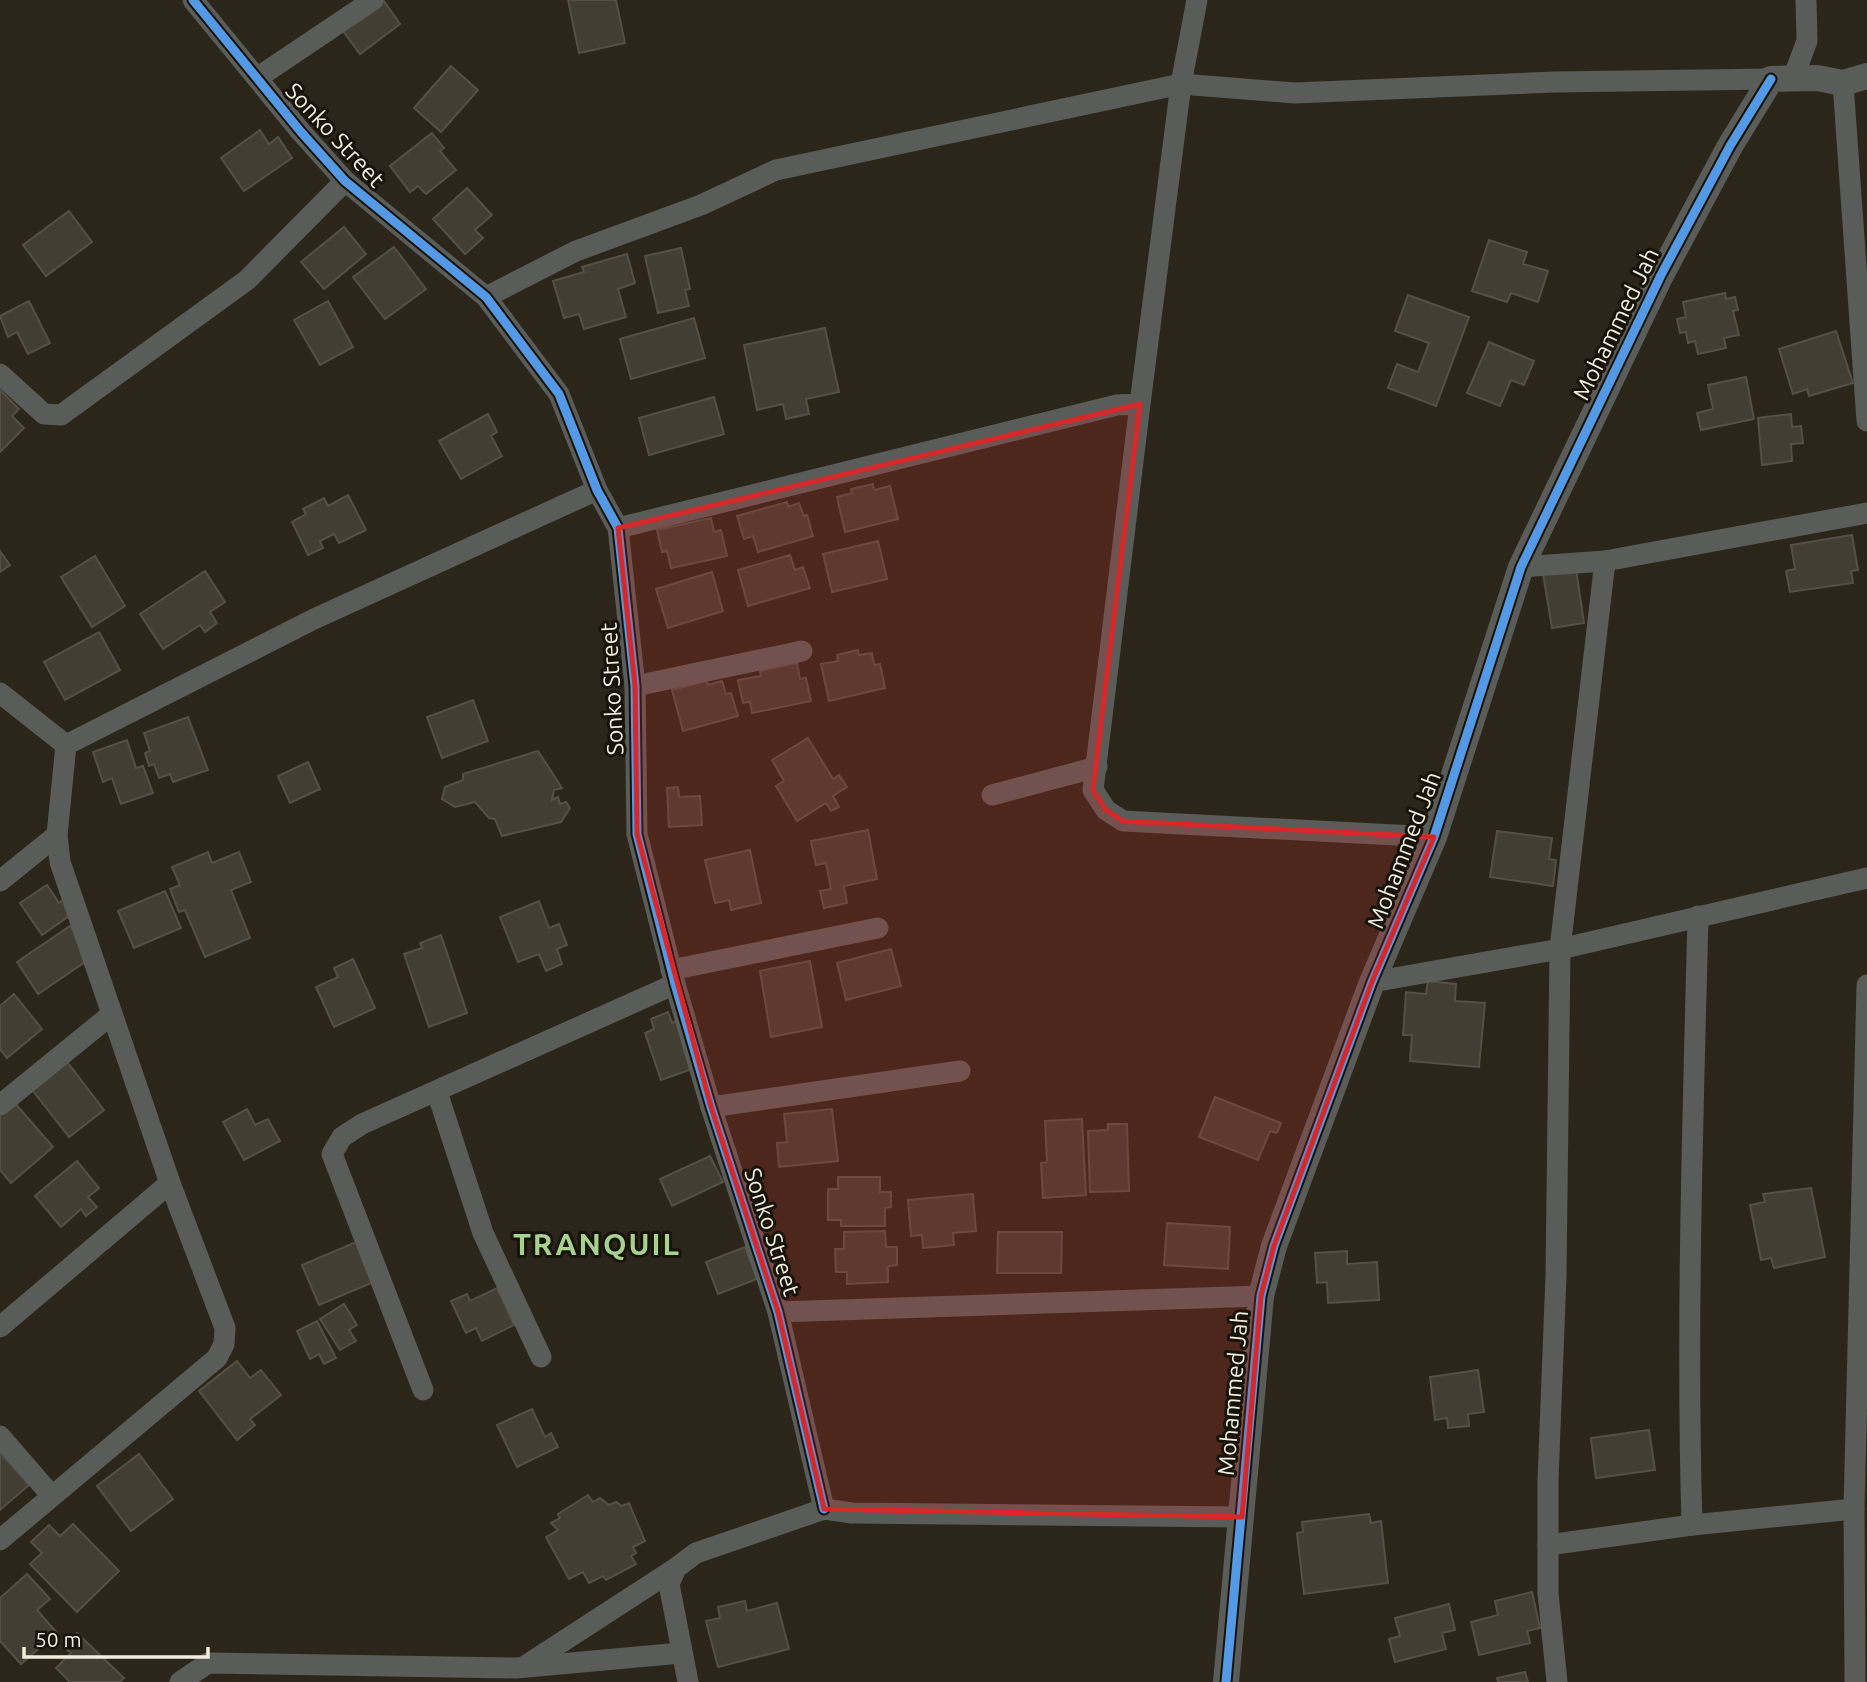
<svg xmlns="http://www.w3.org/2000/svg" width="1867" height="1682" font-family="Ubuntu,sans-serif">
	<rect width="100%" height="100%" fill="#2b2619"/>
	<g fill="#423e33" stroke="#545045" stroke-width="2">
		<path d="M568,0H616L625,43L579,53Z"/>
		<path d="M384,1L400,24L360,54L343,31Z"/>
		<path d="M451,66L478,90L441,132L414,108Z"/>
		<path d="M260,130L269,144L278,137L292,158L244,191L221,158Z"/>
		<path d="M432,133L444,148L440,151L456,170L426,194L418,186L410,192L390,166Z"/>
		<path d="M467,188L492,215L475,230L483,238L465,254L433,219Z"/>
		<path d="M69,211L92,242L46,276L23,245Z"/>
		<path d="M344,227L366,254L324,289L301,262Z"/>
		<path d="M1489,240L1527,252L1523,264L1548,271L1538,302L1511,293L1507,302L1472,291Z"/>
		<path d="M394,247L426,289L385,319L353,277Z"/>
		<path d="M681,248L690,289L685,290L689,306L658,313L645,256Z"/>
		<path d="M627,254L635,283L618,289L626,317L584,329L579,314L564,318L553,281L584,272L582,267Z"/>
		<path d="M1725,293L1726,299L1735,297L1738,310L1733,311L1739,335L1724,338L1726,348L1698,354L1695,341L1688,343L1686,332L1680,333L1677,319L1686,317L1683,302Z"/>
		<path d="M1408,295L1469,317L1436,406L1388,388L1397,364L1418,372L1429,343L1395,331Z"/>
		<path d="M29,301L50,343L28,354L17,332L8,337L0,316Z"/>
		<path d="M328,301L353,347L320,365L294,320Z"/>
		<path d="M694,318L705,358L631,379L620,339Z"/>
		<path d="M825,328L839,392L806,399L809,414L786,419L783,404L757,410L744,345Z"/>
		<path d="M1836,331L1853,383L1809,396L1807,389L1793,394L1779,349Z"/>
		<path d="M1489,342L1534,361L1524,385L1511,380L1500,406L1467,393Z"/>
		<path d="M1746,377L1754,419L1701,430L1697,413L1713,409L1708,385Z"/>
		<path d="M0,390L19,409L12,416L24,428L0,452Z"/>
		<path d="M714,397L724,434L649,455L639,418Z"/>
		<path d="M488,414L497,432L491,436L502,456L461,479L439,441Z"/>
		<path d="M1791,414L1792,427L1801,426L1803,443L1791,444L1792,461L1762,465L1758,418Z"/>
		<path d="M873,484L874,490L890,486L898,519L845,532L837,497L852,493L851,489Z"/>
		<path d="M348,495L366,530L339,543L334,534L320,541L323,548L308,555L292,522L306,514L303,509L324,498L328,506Z"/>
		<path d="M787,502L788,507L799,503L804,516L807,515L813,536L758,552L753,536L744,539L737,516Z"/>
		<path d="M711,518L714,532L721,530L727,556L671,568L667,551L662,552L657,530Z"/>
		<path d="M1852,535L1858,570L1851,571L1853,583L1790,592L1786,571L1795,569L1791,545Z"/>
		<path d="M878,541L887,579L832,592L823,554Z"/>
		<path d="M0,551L10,565L0,572Z"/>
		<path d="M790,555L795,570L803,567L810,588L748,606L738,570Z"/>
		<path d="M95,556L125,606L92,627L61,577Z"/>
		<path d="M1576,569L1584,623L1552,628L1543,574Z"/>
		<path d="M205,571L225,602L210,612L217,623L205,632L200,625L163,649L140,614Z"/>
		<path d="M712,572L723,611L668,628L656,589Z"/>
		<path d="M99,632L120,670L65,700L44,662Z"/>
		<path d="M858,650L859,655L872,653L874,665L880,664L885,688L829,701L821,664L838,661L837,655Z"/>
		<path d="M797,663L800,679L806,678L811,701L752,713L750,702L743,703L738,680L761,676L760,671Z"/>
		<path d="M706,681L708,685L722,681L726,694L731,693L738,716L683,731L672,690Z"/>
		<path d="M473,700L488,741L442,758L427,717Z"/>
		<path d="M188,717L208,770L173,782L170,774L159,778L154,764L149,766L145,753L150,751L144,733Z"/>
		<path d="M808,738L833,779L839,775L847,787L833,796L839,807L831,811L826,803L797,821L776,786L784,781L772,760Z"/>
		<path d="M127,740L136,768L143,766L153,793L121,804L112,778L103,782L93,752Z"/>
		<path d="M538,751L562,788L554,790L552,800L558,797L560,804L566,802L570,808L561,822L502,836L495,819L489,818L475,802L455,807L442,799L445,787L463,780V774Z"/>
		<path d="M308,762L320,789L290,803L278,776Z"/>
		<path d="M678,787L679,797L700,796L702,825L669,827L667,788Z"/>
		<path d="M868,830L877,879L844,886L847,903L824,908L820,891L831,889L826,863L816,865L811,841Z"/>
		<path d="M1497,831L1552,838L1549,859L1556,860L1553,886L1490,877Z"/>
		<path d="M750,850L761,903L731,910L729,900L715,903L705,860Z"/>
		<path d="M208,852L212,863L239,852L251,882L231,890L250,938L205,957L185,910L179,912L170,889L180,885L172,867Z"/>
		<path d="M47,885L59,903L63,900L72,914L42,935L20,903Z"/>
		<path d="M165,891L181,928L134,948L118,911Z"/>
		<path d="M539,901L549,928L559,924L567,945L557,949L562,964L546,971L539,954L518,962L500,917Z"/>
		<path d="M70,926L91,958L38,994L17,962Z"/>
		<path d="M441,935L467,1013L429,1027L404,954L422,948L420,943Z"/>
		<path d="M891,949L901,986L846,1000L837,963Z"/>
		<path d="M353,959L375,1008L334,1027L316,987L338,977L334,968Z"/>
		<path d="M810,961L822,1027L771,1037L760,971Z"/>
		<path d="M1428,981L1456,984L1455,1001L1485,1003L1479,1067L1410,1061L1412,1035H1403L1406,992L1426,994Z"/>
		<path d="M14,994L42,1029L7,1058L0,1049V1006Z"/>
		<path d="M668,1012L672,1023L681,1019L698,1067L661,1080L645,1033L654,1029L651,1019Z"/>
		<path d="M65,1059L104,1110L69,1137L30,1087Z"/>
		<path d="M1215,1097L1281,1123L1277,1133L1270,1131L1258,1160L1199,1137Z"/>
		<path d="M13,1101L53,1147L11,1183L0,1170V1112Z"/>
		<path d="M247,1109L255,1125L268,1119L280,1141L244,1160L223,1122Z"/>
		<path d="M832,1109L838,1161L779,1167L777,1143L787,1142L784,1114Z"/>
		<path d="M1082,1119L1086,1195L1043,1198L1041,1163L1047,1162L1045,1121Z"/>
		<path d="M1108,1124H1127L1129,1191L1090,1192L1088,1131L1108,1130Z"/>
		<path d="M710,1156L723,1182L672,1206L660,1179Z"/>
		<path d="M77,1161L99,1188L88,1197L97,1207L86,1216L81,1209L61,1227L35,1196Z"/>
		<path d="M838,1177H880V1192H891V1207L885,1208V1226H841V1220H828V1189H838Z"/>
		<path d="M1811,1188L1825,1257L1774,1268L1771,1258L1761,1260L1750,1205L1765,1202L1763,1194Z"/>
		<path d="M973,1194L976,1231L953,1233L954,1245L923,1248L922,1235L911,1236L908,1200Z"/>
		<path d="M1167,1223L1230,1227L1228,1269L1164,1265Z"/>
		<path d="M885,1231L886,1247H897V1265L888,1266V1282L847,1284V1272H836L835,1249H844V1232Z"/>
		<path d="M998,1232H1062L1061,1273H997Z"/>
		<path d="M356,1242L374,1282L319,1305L302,1265Z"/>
		<path d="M745,1247L757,1279L718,1294L706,1262Z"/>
		<path d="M1347,1251V1264L1377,1262L1379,1300L1328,1303L1327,1282L1317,1283L1315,1253Z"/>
		<path d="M497,1288L514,1325L482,1341L476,1328L466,1333L451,1301L467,1294L470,1301Z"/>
		<path d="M344,1304L357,1325L349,1330L356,1341L340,1350L320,1319Z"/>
		<path d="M317,1321L336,1358L324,1364L319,1354L310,1359L297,1331Z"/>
		<path d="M237,1361L250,1378L261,1370L281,1395L250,1419L255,1425L237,1440L199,1391Z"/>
		<path d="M1478,1370L1484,1412L1468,1414L1469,1426L1448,1428L1447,1418L1435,1420L1430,1377Z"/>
		<path d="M532,1409L545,1437L551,1433L558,1447L517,1467L497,1425Z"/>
		<path d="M1649,1430L1655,1470L1596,1478L1591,1438Z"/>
		<path d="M0,1452L29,1485L0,1510Z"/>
		<path d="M139,1454L173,1499L131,1531L97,1486Z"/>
		<path d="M588,1495L593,1502L600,1498L609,1505L616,1502L622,1506L629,1503L645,1541L633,1547L636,1553L631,1556L636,1564L606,1580L603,1576L589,1583L583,1572L569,1579L546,1537L558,1530L551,1523L560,1518L558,1514Z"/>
		<path d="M1369,1514L1371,1523L1381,1521L1388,1583L1304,1594L1297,1533L1303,1532L1302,1522Z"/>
		<path d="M73,1524L119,1571L77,1612L30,1564L42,1553L31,1542L49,1525L60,1536Z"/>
		<path d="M27,1574L50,1599L37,1610L57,1633L21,1664L0,1641V1598Z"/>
		<path d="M1532,1592L1540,1628L1527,1631L1530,1643L1479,1655L1471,1622L1498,1615L1495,1601Z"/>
		<path d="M745,1601L747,1611L777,1603L789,1649L718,1667L706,1621L720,1618L718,1607Z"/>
		<path d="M1449,1604L1455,1630L1442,1633L1446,1649L1395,1662L1389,1639L1400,1636L1395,1618Z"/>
		<path d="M77,1633L124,1678L120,1682H70L56,1668L71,1653L64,1647Z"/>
		<path d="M1525,1672L1528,1682H1498L1497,1678Z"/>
	</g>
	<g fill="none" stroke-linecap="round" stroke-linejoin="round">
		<g stroke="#595c58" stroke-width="21">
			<path d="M193,0L301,132L345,181L486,297L559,394L597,490L618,528L635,686L637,834L675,984L711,1107L778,1312L824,1509"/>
			<path d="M257,78L373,0"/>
			<path d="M1793,78L1807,41L1806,0"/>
			<path d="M1843,83L1867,421"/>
			<path d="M486,297L576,251L701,205L776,170L1181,84L1295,93L1554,82L1771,79"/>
			<path d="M0,374L44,414L61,415L247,280L345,181"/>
			<path d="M1140,404L1181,84L1197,0"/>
			<path d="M618,528L1117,405L1140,404L1093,790L1106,810L1123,821L1434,837"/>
			<path d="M1521,567L1605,561L1867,513"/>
			<path d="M635,686L802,651"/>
			<path d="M0,693L66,745L57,835L60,862L170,1183L225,1328L224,1344L217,1358L0,1540"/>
			<path d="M66,745L314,619L597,490"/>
			<path d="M992,795L1097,767"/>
			<path d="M0,881L57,835"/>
			<path d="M671,970L878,928"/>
			<path d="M1372,982L1560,949L1867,878"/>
			<path d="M437,1092L483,1233L541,1357"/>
			<path d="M0,1105L112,1014"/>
			<path d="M711,1107L960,1071"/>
			<path d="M778,1312L1261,1296"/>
			<path d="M0,1327L170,1183"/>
			<path d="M423,1390L332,1154L342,1137L362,1124L675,984"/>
			<path d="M0,1436L51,1495"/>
			<path d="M1692,1525C1686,1322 1693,1119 1698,916"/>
			<path d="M1548,1545L1692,1525L1854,1509"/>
			<path d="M525,1666L676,1568"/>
			<path d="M180,1682L208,1663L516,1668L681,1653"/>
			<path d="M688,1682L669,1584L676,1568L696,1553L824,1509L852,1513L1242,1517"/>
			<path d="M1557,1682L1548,1593V1480L1556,1276L1560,949L1605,561"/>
			<path d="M1855,1682L1854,1509L1867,985"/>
		</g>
		<path stroke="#595c58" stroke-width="26" d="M1226,1682L1261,1296L1274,1246L1372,982L1434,837L1521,567L1661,275L1730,146L1771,79L1817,78L1843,83L1867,76"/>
		<defs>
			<g id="cycleway">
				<path d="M193,0L301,132L345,181L486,297L559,394L597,490L618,528L635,686L637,834L675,984L711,1107L778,1312L824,1509"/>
				<path d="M1226,1682L1261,1296L1274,1246L1372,982L1434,837L1521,567L1661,275L1730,146L1771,79"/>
			</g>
		</defs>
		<use href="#cycleway" stroke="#171309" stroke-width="13"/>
		<use href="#cycleway" stroke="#5399e6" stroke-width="9"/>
	</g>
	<path fill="#d62828" fill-opacity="0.2" stroke="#d62828" stroke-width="5" stroke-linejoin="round" d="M1140,404L1093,790L1106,810L1123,821L1434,837L1372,982L1274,1246L1261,1296L1242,1517L824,1509L778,1312L711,1107L637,834L635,686L618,528Z"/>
	<g text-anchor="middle" stroke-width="6" stroke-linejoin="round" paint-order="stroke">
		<g font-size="23" fill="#f2edde" stroke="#171309">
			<text transform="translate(335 135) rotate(47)" y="8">Sonko Street</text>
			<text transform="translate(1616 324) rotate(-64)" y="8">Mohammed Jah</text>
			<text transform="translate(612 689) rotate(-93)" y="8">Sonko Street</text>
			<text transform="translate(1404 850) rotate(-69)" y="8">Mohammed Jah</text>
			<text transform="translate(772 1232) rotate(72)" y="8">Sonko Street</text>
			<text transform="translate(1233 1393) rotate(-85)" y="8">Mohammed Jah</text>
		</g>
		<g font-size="30" font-weight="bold" letter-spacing="2" fill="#a7d18e" stroke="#171309">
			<text x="597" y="1255">TRANQUIL</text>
		</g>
	</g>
	<path d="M24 1647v10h184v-10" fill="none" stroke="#f2edde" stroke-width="3.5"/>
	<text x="35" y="1647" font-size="21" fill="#f2edde" stroke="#171309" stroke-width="5" paint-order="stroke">50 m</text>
</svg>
